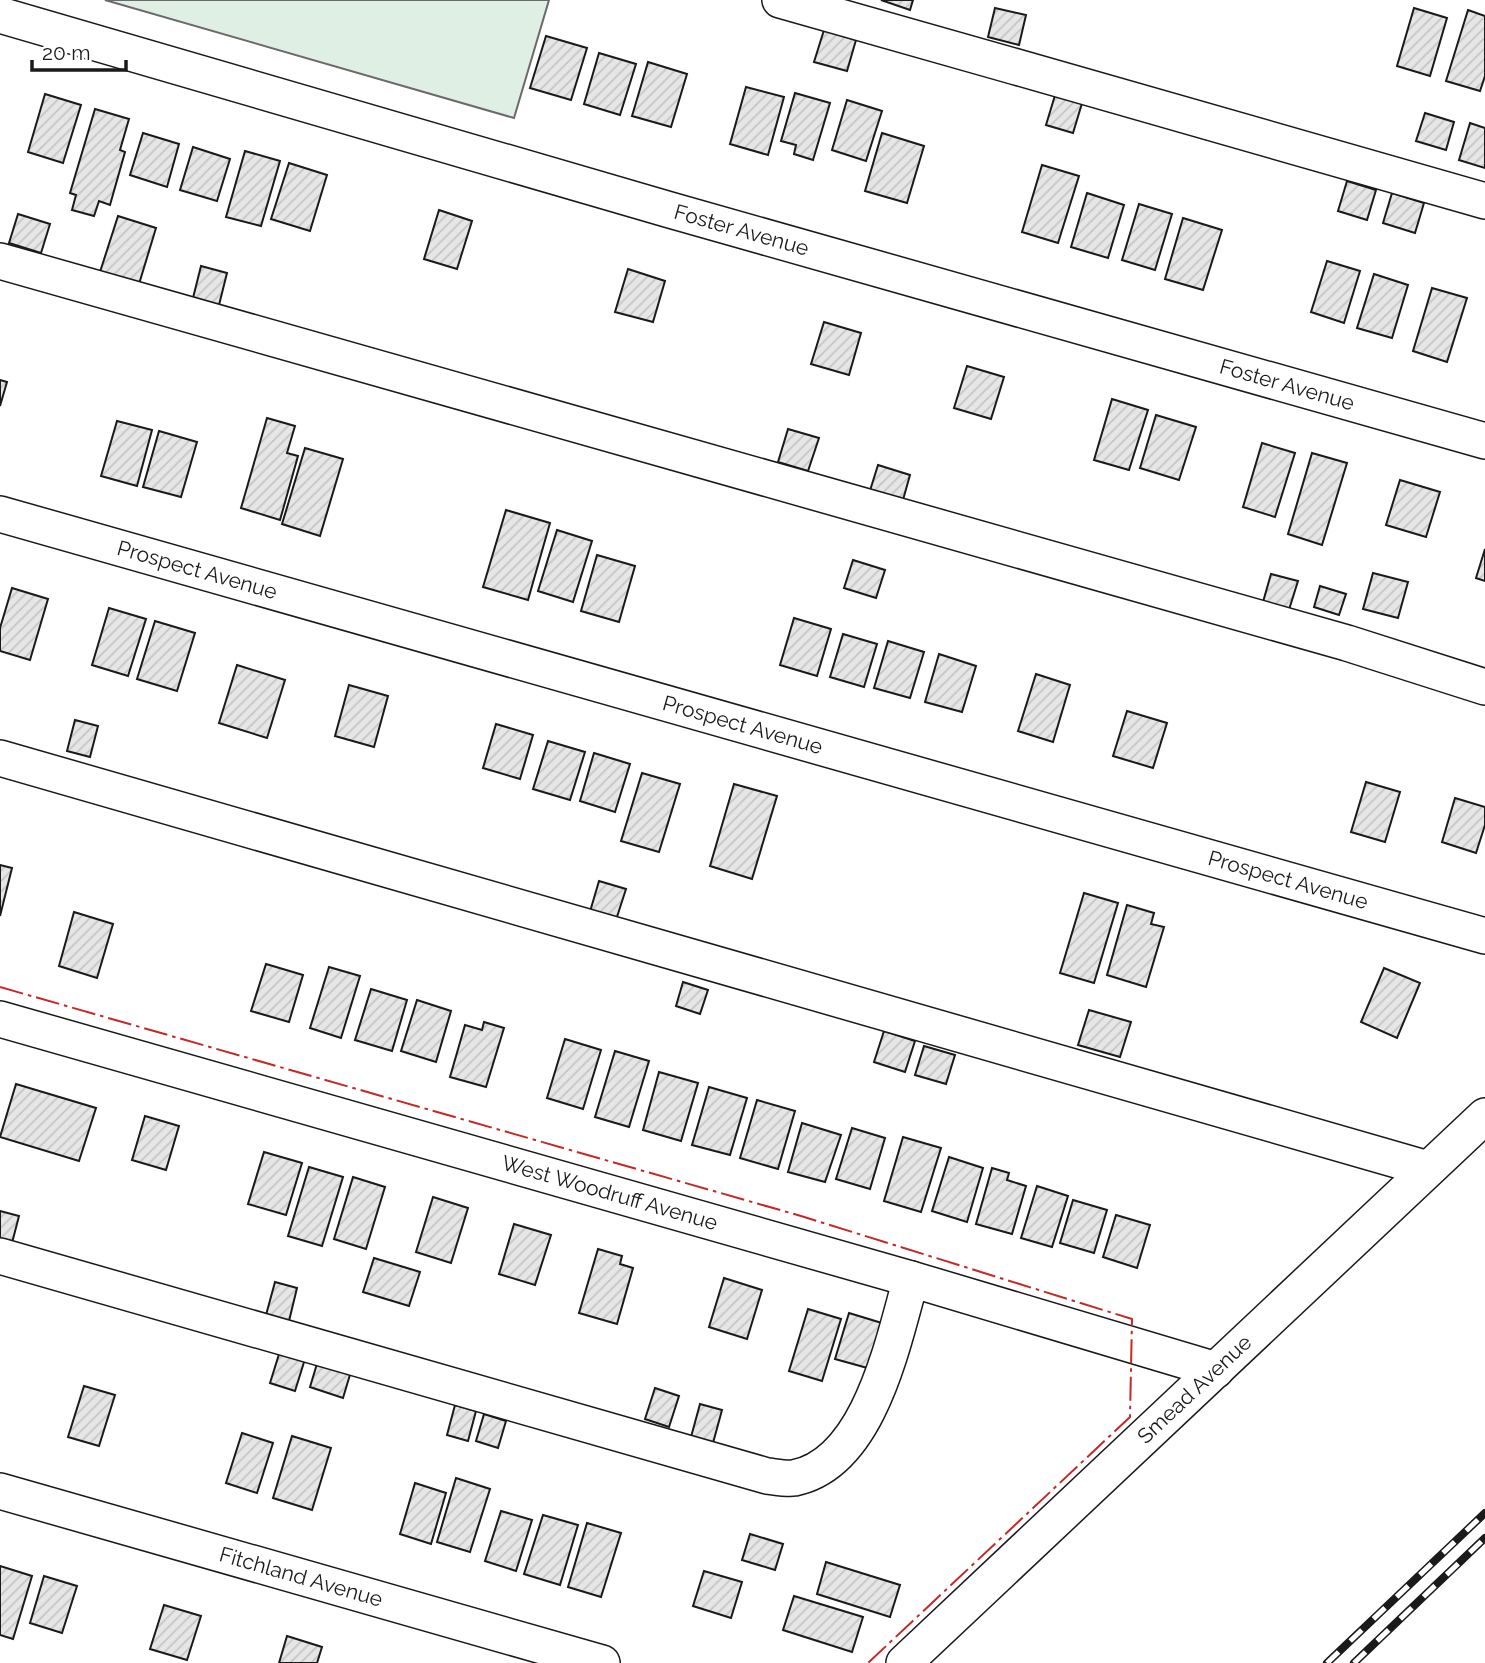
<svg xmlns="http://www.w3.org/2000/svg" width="1485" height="1663" font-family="Raleway,sans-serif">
	<defs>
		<pattern id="building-hatch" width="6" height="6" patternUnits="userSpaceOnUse" patternTransform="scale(1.75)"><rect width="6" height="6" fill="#e6e6e6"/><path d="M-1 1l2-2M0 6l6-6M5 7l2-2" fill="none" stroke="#c5c5c5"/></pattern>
	</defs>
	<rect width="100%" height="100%" fill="#fff"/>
	<path fill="#e0efe3" stroke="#6a6a6a" stroke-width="2" d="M105,0H549L514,118Z"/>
	<g fill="url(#building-hatch)" stroke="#1a1a1a" stroke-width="2">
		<path d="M881,0H913L910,10Z"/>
		<path d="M995,8L1026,15L1019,45L988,37Z"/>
		<path d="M1414,8L1447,18L1430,76L1397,66Z"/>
		<path d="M1468,10L1485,16V76L1480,91L1446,81Z"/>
		<path d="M824,30L856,40L847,71L814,62Z"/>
		<path d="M546,36L587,48L571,100L530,88Z"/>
		<path d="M599,53L636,64L620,115L584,104Z"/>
		<path d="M648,62L687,74L671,127L632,116Z"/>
		<path d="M746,87L784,97L768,155L730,144Z"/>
		<path d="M1056,92L1083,100L1073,133L1046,125Z"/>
		<path d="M795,93L830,103L813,160L794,154L796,145L781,141Z"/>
		<path d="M45,94L81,105L63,163L28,152Z"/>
		<path d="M847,100L882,111L866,161L832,150Z"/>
		<path d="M95,109L129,119L120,150L125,152L110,205L99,201L94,216L72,210L76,195L70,193Z"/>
		<path d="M1425,113L1454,122L1446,150L1416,141Z"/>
		<path d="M1470,123L1485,128V168L1459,160Z"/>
		<path d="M143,133L179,144L167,187L130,175Z"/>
		<path d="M882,133L924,146L907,203L865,191Z"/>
		<path d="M193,147L230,159L217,201L180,190Z"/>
		<path d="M245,151L280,161L261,226L226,217Z"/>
		<path d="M289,163L327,175L310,231L271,219Z"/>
		<path d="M1042,165L1079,176L1058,243L1022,232Z"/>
		<path d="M1347,181L1376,190L1367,220L1338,211Z"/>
		<path d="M1087,193L1124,205L1108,258L1071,247Z"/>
		<path d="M1392,193L1424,203L1415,233L1383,223Z"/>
		<path d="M1139,204L1172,214L1155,270L1122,260Z"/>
		<path d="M439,210L472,221L457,269L424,259Z"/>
		<path d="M18,214L50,224L41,253L9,243Z"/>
		<path d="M118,216L156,228L139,284L100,272Z"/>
		<path d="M1183,218L1222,230L1203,290L1165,279Z"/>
		<path d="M1327,261L1360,271L1344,323L1311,312Z"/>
		<path d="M201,266L227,273L218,309L192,302Z"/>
		<path d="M628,269L665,281L653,322L615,312Z"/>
		<path d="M1374,274L1408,285L1392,338L1357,328Z"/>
		<path d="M1432,288L1467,298L1447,362L1413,351Z"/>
		<path d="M824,322L861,333L849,375L811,364Z"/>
		<path d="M967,366L1004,377L991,419L954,408Z"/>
		<path d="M0,380L7,382L0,406Z"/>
		<path d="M1112,399L1148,410L1129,470L1094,460Z"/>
		<path d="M1156,415L1196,427L1179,480L1140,468Z"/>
		<path d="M267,418L295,426L287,453L298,456L280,520L241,508Z"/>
		<path d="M117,421L152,430L137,486L101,476Z"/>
		<path d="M788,429L819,438L808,471L778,462Z"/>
		<path d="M159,431L197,442L181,497L143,487Z"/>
		<path d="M1262,443L1295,453L1275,517L1243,507Z"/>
		<path d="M305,448L343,459L320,536L282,524Z"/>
		<path d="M1312,453L1347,463L1322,545L1288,534Z"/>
		<path d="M878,465L910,475L901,507L868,497Z"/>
		<path d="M1400,480L1440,492L1426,537L1386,525Z"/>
		<path d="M506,510L550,523L528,600L483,587Z"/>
		<path d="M557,530L592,541L573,602L538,591Z"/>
		<path d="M1485,549V581L1476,578Z"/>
		<path d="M597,555L635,566L619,622L581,611Z"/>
		<path d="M853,560L885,570L876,598L844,588Z"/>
		<path d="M1373,573L1408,582L1398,618L1363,609Z"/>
		<path d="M1271,574L1298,581L1287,616L1261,609Z"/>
		<path d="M1320,586L1346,594L1339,615L1314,607Z"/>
		<path d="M12,588L48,599L30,660L0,651V628Z"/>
		<path d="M109,608L146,619L128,676L92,665Z"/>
		<path d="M794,618L831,629L817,676L780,665Z"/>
		<path d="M155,621L195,633L177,691L137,679Z"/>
		<path d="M843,634L877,644L864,687L830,677Z"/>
		<path d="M888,641L924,652L910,698L874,688Z"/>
		<path d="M939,654L976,666L962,712L925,702Z"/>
		<path d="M237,665L285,680L267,738L219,723Z"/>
		<path d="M1036,674L1070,685L1053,742L1018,731Z"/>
		<path d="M349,685L388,696L374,747L335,736Z"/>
		<path d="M1127,711L1167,723L1153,768L1113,756Z"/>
		<path d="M75,720L98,726L90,757L67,751Z"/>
		<path d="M496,724L533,735L520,779L483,768Z"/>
		<path d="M548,741L585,752L570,800L533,789Z"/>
		<path d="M594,753L630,764L615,812L580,801Z"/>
		<path d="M642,773L680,784L659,852L621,841Z"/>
		<path d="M1366,782L1400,792L1385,842L1351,832Z"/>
		<path d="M734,784L777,796L752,879L710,866Z"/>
		<path d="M1455,798L1485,807V825L1476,853L1442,842Z"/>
		<path d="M0,865L12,868L0,916Z"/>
		<path d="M599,881L626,889L615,923L589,915Z"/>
		<path d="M1084,893L1118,903L1094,983L1060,973Z"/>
		<path d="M1127,905L1154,913L1151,924L1164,927L1146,987L1107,975Z"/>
		<path d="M74,912L113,924L97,978L59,966Z"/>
		<path d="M266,964L303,975L289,1022L251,1011Z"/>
		<path d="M329,967L360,976L341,1038L310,1028Z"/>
		<path d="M1384,968L1420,983L1397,1038L1361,1022Z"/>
		<path d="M683,982L708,990L700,1014L676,1006Z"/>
		<path d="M371,989L407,1000L392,1051L355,1040Z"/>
		<path d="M417,1000L451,1011L436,1062L401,1051Z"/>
		<path d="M1089,1010L1131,1022L1120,1057L1078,1045Z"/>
		<path d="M484,1022L504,1028L486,1087L450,1077L465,1025L482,1030Z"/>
		<path d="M884,1031L915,1041L905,1072L874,1062Z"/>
		<path d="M565,1039L601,1050L583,1109L547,1098Z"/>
		<path d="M924,1046L955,1055L946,1084L915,1075Z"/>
		<path d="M615,1051L649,1061L629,1127L595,1117Z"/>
		<path d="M659,1072L698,1083L681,1141L643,1130Z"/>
		<path d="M16,1084L96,1108L79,1161L0,1137Z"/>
		<path d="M709,1087L747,1098L730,1155L692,1145Z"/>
		<path d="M757,1100L795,1111L778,1169L740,1158Z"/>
		<path d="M145,1116L179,1126L166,1170L132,1160Z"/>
		<path d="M802,1123L841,1135L825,1182L788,1172Z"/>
		<path d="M852,1128L885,1138L870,1189L836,1179Z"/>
		<path d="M903,1137L941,1148L921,1212L884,1201Z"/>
		<path d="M264,1152L302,1163L286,1215L248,1204Z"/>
		<path d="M949,1157L983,1168L967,1222L932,1211Z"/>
		<path d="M309,1167L343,1177L322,1246L288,1236Z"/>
		<path d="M992,1168L1009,1173L1007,1180L1026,1186L1012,1234L976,1224Z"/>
		<path d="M353,1177L385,1187L366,1249L334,1239Z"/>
		<path d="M1037,1186L1068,1196L1052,1247L1021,1238Z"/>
		<path d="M433,1197L468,1208L451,1263L416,1252Z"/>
		<path d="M1073,1200L1107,1210L1094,1253L1060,1243Z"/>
		<path d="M0,1211L19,1216L12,1243L0,1240Z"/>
		<path d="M1116,1215L1150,1225L1137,1268L1103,1257Z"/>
		<path d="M514,1224L551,1235L535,1285L499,1274Z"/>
		<path d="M598,1249L622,1256L620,1264L633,1268L617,1324L579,1313Z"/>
		<path d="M374,1258L420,1272L409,1306L363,1292Z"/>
		<path d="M724,1278L762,1290L747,1339L709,1327Z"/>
		<path d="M275,1282L297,1288L289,1321L266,1315Z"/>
		<path d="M808,1309L841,1319L822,1381L789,1371Z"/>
		<path d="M849,1313L885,1324L871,1369L835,1359Z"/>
		<path d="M280,1351L305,1359L295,1391L270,1383Z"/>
		<path d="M319,1357L352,1368L343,1398L310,1387Z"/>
		<path d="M84,1386L115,1395L99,1446L68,1437Z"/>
		<path d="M655,1388L679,1396L669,1427L645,1419Z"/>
		<path d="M700,1404L722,1410L713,1443L691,1437Z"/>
		<path d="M455,1405L476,1411L468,1441L447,1435Z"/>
		<path d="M484,1414L506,1421L498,1448L476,1441Z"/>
		<path d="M242,1433L273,1443L257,1493L226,1483Z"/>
		<path d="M292,1436L331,1448L312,1510L273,1498Z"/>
		<path d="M456,1478L490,1489L470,1552L437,1542Z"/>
		<path d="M415,1483L446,1493L431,1544L400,1534Z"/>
		<path d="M501,1511L532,1520L516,1571L485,1561Z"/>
		<path d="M543,1515L578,1525L560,1585L524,1574Z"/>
		<path d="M587,1523L621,1533L601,1597L568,1587Z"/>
		<path d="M750,1534L783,1544L775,1570L742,1560Z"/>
		<path d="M826,1562L900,1585L890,1617L817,1594Z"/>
		<path d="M0,1566L32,1576L13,1639L0,1635Z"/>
		<path d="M704,1571L742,1582L731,1618L693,1606Z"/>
		<path d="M44,1576L77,1586L62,1633L30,1623Z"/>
		<path d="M794,1596L863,1617L852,1652L783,1630Z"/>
		<path d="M164,1605L201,1616L187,1660L150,1649Z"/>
		<path d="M287,1636L322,1647L317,1663H279Z"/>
	</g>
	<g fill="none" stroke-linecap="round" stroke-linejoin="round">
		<defs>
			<g id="minor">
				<path d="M780,0C1015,67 1250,132 1485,201"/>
				<path id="s1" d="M0,15L670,210L1485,441"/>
				<path d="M0,261L1347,643L1485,687"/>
				<path id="s2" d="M0,514L1485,936"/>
				<path d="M0,758L1428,1169"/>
				<path id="s3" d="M0,1019L911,1279L1216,1370"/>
				<path d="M0,1256L767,1476C776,1477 786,1479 794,1478C870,1463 893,1341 911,1279"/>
				<path id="s4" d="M0,1491L602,1663"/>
				<path id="s5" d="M904,1663L1485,1116"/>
			</g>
		</defs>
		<use href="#minor" stroke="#1a1a1a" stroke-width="38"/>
		<use href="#minor" stroke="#fff" stroke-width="35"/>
		<defs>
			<g id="rail">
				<path d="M1327,1663L1485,1513"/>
				<path d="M1354,1663L1485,1538"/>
			</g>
		</defs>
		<use href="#rail" stroke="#1a1a1a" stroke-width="8"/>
		<use href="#rail" stroke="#fff" stroke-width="5" stroke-dasharray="16" stroke-linecap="butt"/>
		<path stroke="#c62828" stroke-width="2" stroke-dasharray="24 5 3.5 5" stroke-linecap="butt" d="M0,987L801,1216L1132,1319L1130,1417L868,1663"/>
	</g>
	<g text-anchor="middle" stroke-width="5" stroke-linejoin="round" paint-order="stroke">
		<g font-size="21" fill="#1a1a1a" stroke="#fff">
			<text dy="7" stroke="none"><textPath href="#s1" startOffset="772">Foster Avenue</textPath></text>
			<text dy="7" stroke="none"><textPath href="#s1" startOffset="1339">Foster Avenue</textPath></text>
			<text dy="7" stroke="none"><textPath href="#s2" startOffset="205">Prospect Avenue</textPath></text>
			<text dy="7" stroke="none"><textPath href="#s2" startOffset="772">Prospect Avenue</textPath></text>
			<text dy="7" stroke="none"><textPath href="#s2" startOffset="1339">Prospect Avenue</textPath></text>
			<text dy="7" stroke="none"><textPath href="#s3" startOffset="634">West Woodruff Avenue</textPath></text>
			<text dy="7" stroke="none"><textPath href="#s5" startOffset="399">Smead Avenue</textPath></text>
			<text dy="7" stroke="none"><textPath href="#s4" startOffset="313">Fitchland Avenue</textPath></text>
		</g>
	</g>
	<path d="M32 60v10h94v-10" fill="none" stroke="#1a1a1a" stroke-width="3.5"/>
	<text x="42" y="60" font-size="21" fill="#1a1a1a" stroke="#ffffff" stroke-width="5" paint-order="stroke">20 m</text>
</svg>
